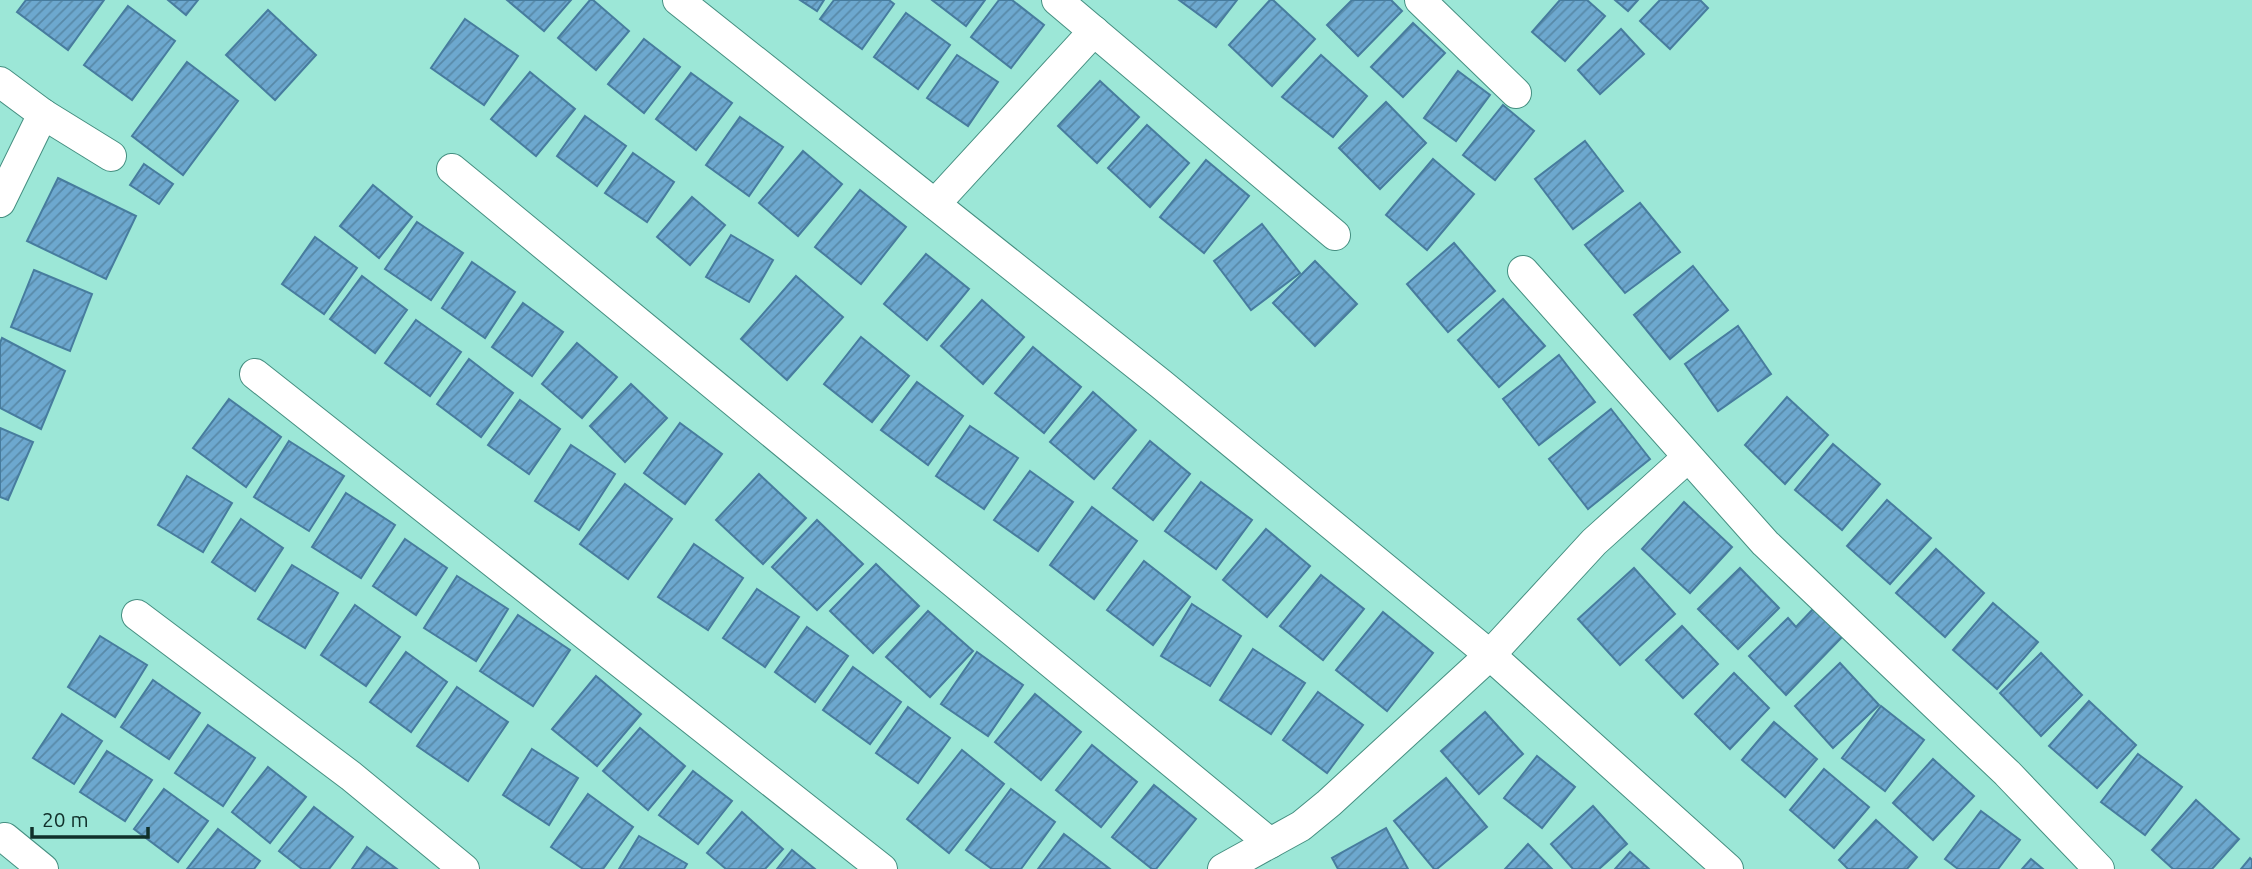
<svg xmlns="http://www.w3.org/2000/svg" width="2252" height="869" font-family="Ubuntu,sans-serif">
	<defs>
		<pattern id="building-hatch" width="6" height="6" patternUnits="userSpaceOnUse" patternTransform="scale(1.75)"><rect width="6" height="6" fill="#6da8cf"/><path d="M-1 1l2-2M0 6l6-6M5 7l2-2" fill="none" stroke="#5889a8"/></pattern>
	</defs>
	<rect width="100%" height="100%" fill="#9ce7d7"/>
	<g fill="url(#building-hatch)" stroke="#477c9e" stroke-width="2">
		<path d="M26,0H104L68,50L17,12Z"/>
		<path d="M168,0H198L186,15Z"/>
		<path d="M507,0H571L544,31Z"/>
		<path d="M590,0H593L629,31L596,70L558,38Z"/>
		<path d="M800,0H824L817,11Z"/>
		<path d="M834,0H889L894,4L862,49L820,19Z"/>
		<path d="M932,0H985L966,26Z"/>
		<path d="M999,0H1012L1044,25L1011,68L971,37Z"/>
		<path d="M1179,0H1237L1216,27Z"/>
		<path d="M1270,0H1273L1315,39L1272,86L1229,45Z"/>
		<path d="M1352,0H1391L1402,11L1358,56L1327,25Z"/>
		<path d="M1560,0H1587L1605,16L1565,61L1532,32Z"/>
		<path d="M1615,0H1638L1628,11Z"/>
		<path d="M1660,0H1700L1708,8L1670,49L1640,21Z"/>
		<path d="M128,6L175,41L132,100L84,65Z"/>
		<path d="M268,10L316,55L275,100L226,55Z"/>
		<path d="M906,13L950,45L918,89L874,57Z"/>
		<path d="M465,19L518,56L484,105L431,68Z"/>
		<path d="M1413,23L1445,53L1403,97L1371,67Z"/>
		<path d="M1621,29L1644,54L1600,94L1578,70Z"/>
		<path d="M644,39L680,67L644,113L608,84Z"/>
		<path d="M957,55L998,82L968,126L927,98Z"/>
		<path d="M1321,55L1367,96L1333,137L1282,97Z"/>
		<path d="M187,62L238,101L183,175L132,136Z"/>
		<path d="M1458,71L1490,95L1456,141L1424,118Z"/>
		<path d="M530,72L575,109L536,156L491,119Z"/>
		<path d="M691,73L732,103L696,150L656,119Z"/>
		<path d="M1100,81L1139,117L1097,163L1058,126Z"/>
		<path d="M1386,102L1426,143L1380,189L1339,148Z"/>
		<path d="M1503,105L1534,131L1495,180L1463,155Z"/>
		<path d="M585,116L626,146L597,186L557,156Z"/>
		<path d="M740,117L783,147L749,196L706,165Z"/>
		<path d="M1147,125L1189,163L1150,207L1108,168Z"/>
		<path d="M1585,141L1623,191L1573,229L1535,179Z"/>
		<path d="M803,151L842,184L798,236L759,203Z"/>
		<path d="M633,153L674,182L647,222L605,193Z"/>
		<path d="M1433,159L1474,194L1427,250L1386,215Z"/>
		<path d="M1206,160L1249,196L1204,253L1160,217Z"/>
		<path d="M144,164L173,184L159,204L130,185Z"/>
		<path d="M58,178L136,216L106,279L27,241Z"/>
		<path d="M373,185L412,217L379,258L340,226Z"/>
		<path d="M860,190L906,227L861,284L815,247Z"/>
		<path d="M692,197L725,225L690,265L657,237Z"/>
		<path d="M1640,203L1680,252L1625,293L1585,245Z"/>
		<path d="M417,222L463,253L431,300L385,269Z"/>
		<path d="M1262,224L1300,273L1251,310L1214,261Z"/>
		<path d="M731,235L773,260L749,302L706,277Z"/>
		<path d="M315,237L357,268L324,314L282,284Z"/>
		<path d="M1454,243L1495,291L1448,332L1407,284Z"/>
		<path d="M926,254L969,289L927,340L884,304Z"/>
		<path d="M1315,261L1357,304L1315,346L1273,303Z"/>
		<path d="M472,262L515,292L485,338L442,308Z"/>
		<path d="M1693,266L1728,310L1670,359L1634,315Z"/>
		<path d="M34,270L92,294L70,351L11,327Z"/>
		<path d="M362,276L407,310L375,353L330,319Z"/>
		<path d="M796,276L843,317L787,380L741,339Z"/>
		<path d="M1503,299L1545,346L1499,387L1458,340Z"/>
		<path d="M982,300L1024,337L983,384L941,346Z"/>
		<path d="M523,303L563,332L532,376L492,347Z"/>
		<path d="M416,320L461,352L430,396L385,363Z"/>
		<path d="M1738,326L1771,374L1718,411L1685,364Z"/>
		<path d="M861,337L909,376L872,422L824,384Z"/>
		<path d="M2,338L65,371L41,429L0,408V343Z"/>
		<path d="M577,343L617,377L582,418L542,384Z"/>
		<path d="M1033,347L1081,387L1044,433L995,393Z"/>
		<path d="M1559,355L1595,402L1539,445L1503,399Z"/>
		<path d="M469,359L513,393L481,437L437,404Z"/>
		<path d="M917,382L963,416L928,465L881,430Z"/>
		<path d="M631,384L667,418L625,462L590,426Z"/>
		<path d="M1093,392L1136,430L1094,479L1050,442Z"/>
		<path d="M1787,397L1828,435L1785,484L1745,445Z"/>
		<path d="M229,399L281,437L246,487L193,448Z"/>
		<path d="M520,400L560,429L529,474L488,445Z"/>
		<path d="M1611,409L1650,459L1588,509L1549,459Z"/>
		<path d="M680,423L722,454L685,504L644,473Z"/>
		<path d="M970,426L1018,458L984,509L936,476Z"/>
		<path d="M0,428L33,442L8,500L0,497Z"/>
		<path d="M289,441L344,476L309,531L254,497Z"/>
		<path d="M1150,441L1190,474L1153,520L1113,488Z"/>
		<path d="M1833,444L1880,484L1842,530L1795,490Z"/>
		<path d="M571,445L615,474L579,530L535,501Z"/>
		<path d="M1030,471L1073,502L1038,551L994,520Z"/>
		<path d="M759,474L806,518L763,564L716,520Z"/>
		<path d="M187,476L232,503L203,552L158,525Z"/>
		<path d="M1201,482L1252,520L1216,569L1165,531Z"/>
		<path d="M625,484L672,519L628,579L580,544Z"/>
		<path d="M346,493L395,525L361,578L312,547Z"/>
		<path d="M1887,500L1931,538L1890,584L1847,546Z"/>
		<path d="M1684,502L1732,547L1690,593L1642,549Z"/>
		<path d="M1092,507L1137,541L1094,599L1050,565Z"/>
		<path d="M241,519L283,548L255,591L212,562Z"/>
		<path d="M817,520L863,564L817,610L772,567Z"/>
		<path d="M1266,529L1310,566L1267,617L1223,580Z"/>
		<path d="M405,539L447,568L416,615L373,586Z"/>
		<path d="M694,544L743,578L708,630L658,597Z"/>
		<path d="M1936,549L1984,593L1945,637L1896,593Z"/>
		<path d="M1144,561L1190,597L1153,645L1107,610Z"/>
		<path d="M876,564L919,606L873,653L830,611Z"/>
		<path d="M292,565L338,593L305,648L258,619Z"/>
		<path d="M1634,568L1675,614L1620,665L1578,619Z"/>
		<path d="M1740,568L1779,608L1738,649L1698,609Z"/>
		<path d="M1321,575L1364,609L1323,660L1280,626Z"/>
		<path d="M457,576L508,609L476,661L424,628Z"/>
		<path d="M757,589L799,617L765,667L723,638Z"/>
		<path d="M1993,603L2038,642L1997,689L1953,650Z"/>
		<path d="M1192,604L1241,636L1210,686L1161,656Z"/>
		<path d="M355,605L400,637L366,686L321,655Z"/>
		<path d="M1814,608L1843,636L1786,695L1749,656L1788,618L1796,627Z"/>
		<path d="M928,611L973,651L930,697L886,657Z"/>
		<path d="M1383,612L1433,653L1387,711L1336,670Z"/>
		<path d="M518,615L570,650L533,706L480,671Z"/>
		<path d="M1682,626L1718,664L1683,698L1646,660Z"/>
		<path d="M807,627L848,656L815,702L775,672Z"/>
		<path d="M100,636L147,665L115,717L68,687Z"/>
		<path d="M1253,649L1305,683L1271,734L1220,700Z"/>
		<path d="M406,652L447,682L411,732L370,702Z"/>
		<path d="M977,652L1023,685L988,736L941,704Z"/>
		<path d="M2041,653L2082,695L2041,736L2000,693Z"/>
		<path d="M1840,663L1879,705L1833,748L1795,706Z"/>
		<path d="M853,667L901,702L870,744L823,710Z"/>
		<path d="M1734,673L1769,708L1730,749L1695,714Z"/>
		<path d="M596,676L641,714L597,766L552,729Z"/>
		<path d="M153,680L200,713L169,759L121,727Z"/>
		<path d="M457,687L508,722L468,781L417,746Z"/>
		<path d="M1318,692L1363,725L1327,773L1283,740Z"/>
		<path d="M1035,694L1081,732L1041,780L995,742Z"/>
		<path d="M2089,701L2136,745L2097,788L2049,746Z"/>
		<path d="M1881,706L1924,740L1885,791L1842,758Z"/>
		<path d="M908,707L950,738L918,783L876,753Z"/>
		<path d="M1485,712L1523,754L1479,794L1441,751Z"/>
		<path d="M62,714L102,741L74,784L33,758Z"/>
		<path d="M1774,722L1817,759L1785,797L1742,760Z"/>
		<path d="M208,725L255,758L223,806L175,773Z"/>
		<path d="M640,728L685,766L648,810L603,771Z"/>
		<path d="M1092,745L1137,782L1101,827L1056,790Z"/>
		<path d="M532,749L578,778L549,825L503,795Z"/>
		<path d="M962,750L1004,784L949,853L907,819Z"/>
		<path d="M107,751L152,780L125,821L80,792Z"/>
		<path d="M2138,754L2182,787L2145,835L2101,802Z"/>
		<path d="M1537,756L1575,787L1542,828L1504,798Z"/>
		<path d="M1933,759L1974,796L1933,840L1893,803Z"/>
		<path d="M268,767L306,797L270,843L232,812Z"/>
		<path d="M1824,769L1869,807L1834,848L1790,810Z"/>
		<path d="M693,771L732,801L698,844L659,815Z"/>
		<path d="M1446,778L1487,827L1437,869H1434L1394,821Z"/>
		<path d="M1154,785L1196,819L1156,869H1152L1112,837Z"/>
		<path d="M164,789L208,821L178,862L134,829Z"/>
		<path d="M1011,789L1055,822L1021,869H992L966,850Z"/>
		<path d="M588,794L633,827L603,869H583L551,847Z"/>
		<path d="M2196,800L2239,839L2212,869H2173L2152,850Z"/>
		<path d="M1593,806L1627,844L1599,869H1573L1551,844Z"/>
		<path d="M314,807L353,837L329,869H302L279,851Z"/>
		<path d="M1981,811L2020,840L1998,869H1958L1945,859Z"/>
		<path d="M742,812L783,849L765,869H726L707,853Z"/>
		<path d="M1876,820L1917,857L1907,869H1848L1839,860Z"/>
		<path d="M1386,828L1408,869H1338L1332,858Z"/>
		<path d="M218,829L260,861L254,869H187Z"/>
		<path d="M1064,834L1110,869H1038Z"/>
		<path d="M639,836L687,864L684,869H619Z"/>
		<path d="M1528,844L1552,869H1505Z"/>
		<path d="M367,847L397,869H352Z"/>
		<path d="M792,850L815,869H777Z"/>
		<path d="M1630,852L1649,869H1615Z"/>
		<path d="M2250,858L2252,860V869H2241Z"/>
		<path d="M2031,859L2043,869H2022Z"/>
	</g>
	<g fill="none" stroke-linecap="round" stroke-linejoin="round">
		<defs>
			<g id="minor">
				<path d="M678,0L1161,384L1490,655L1728,869"/>
				<path d="M1057,0L1335,235"/>
				<path d="M1420,0L1516,93"/>
				<path d="M0,82L43,114L111,156"/>
				<path d="M452,169L1270,843"/>
				<path d="M0,202L43,114"/>
				<path d="M935,204L1094,31"/>
				<path d="M1523,271L1765,543L2007,773L2099,869"/>
				<path d="M255,374L882,869"/>
				<path d="M137,615L351,776L464,869"/>
				<path d="M5,838L43,869"/>
				<path d="M1223,869L1301,826L1329,803L1490,655L1594,542L1687,458"/>
			</g>
		</defs>
		<use href="#minor" stroke="#458f81" stroke-width="32"/>
		<use href="#minor" stroke="#fff" stroke-width="30"/>
	</g>
	<path d="M32 827v10h116v-10" fill="none" stroke="#10302a" stroke-width="3.5"/>
	<text x="42" y="827" font-size="21" fill="#10302a" stroke="#9ce7d7" stroke-width="5" paint-order="stroke">20 m</text>
</svg>
